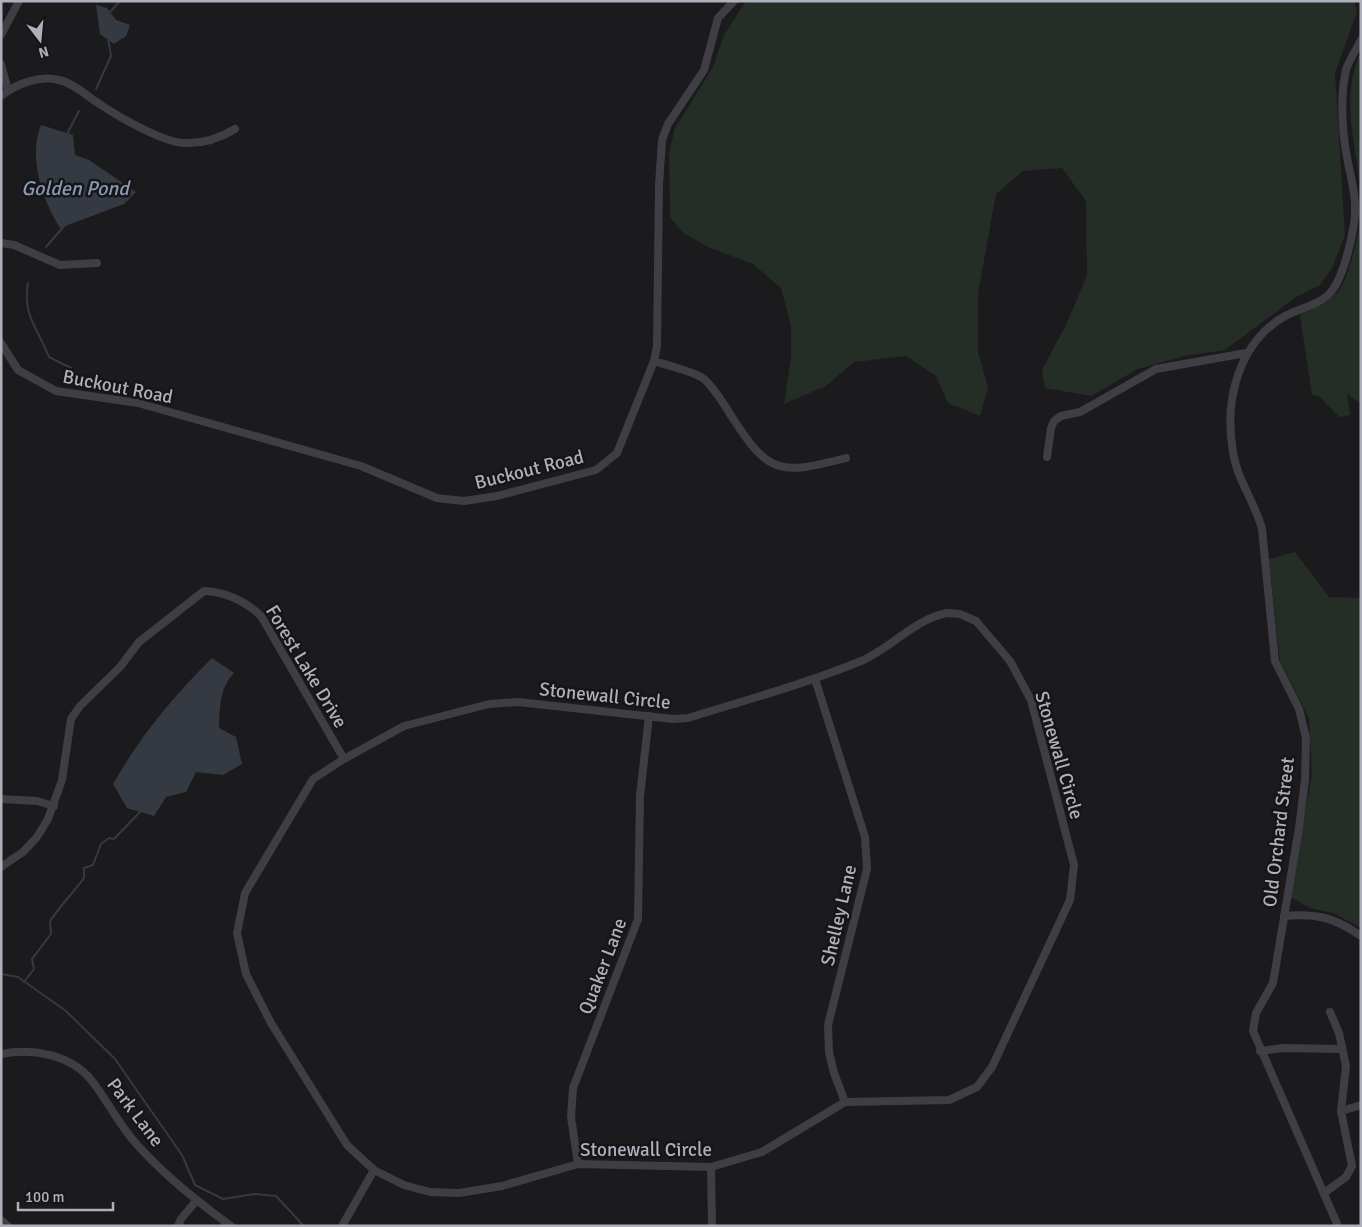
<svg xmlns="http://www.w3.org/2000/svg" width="1362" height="1227" font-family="Signika,sans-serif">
	<rect width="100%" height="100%" fill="#1b1b1d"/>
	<g fill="#252d27">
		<path d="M746,1H1354L1357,12L1335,73L1345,235L1332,268L1320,285L1296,297L1225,350L1184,356L1138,369L1091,396L1045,388L1042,370L1066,325L1087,276L1086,201L1062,168L1023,171L996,194L978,294V352L988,387L980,416L948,403L936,376L906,356L854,362L826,386L784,404L791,358V326L781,288L753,264L708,247L682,232L670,217L669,153L675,128L713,67L724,35Z"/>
		<path d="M1361,51V189C1355,144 1340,94 1361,51Z"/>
		<path d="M1361,219V404L1347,394L1350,415L1339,417L1319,396L1312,395L1300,315C1313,309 1326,304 1337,293C1349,280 1357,237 1361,219Z"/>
		<path d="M1295,552L1329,597L1361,598V928L1333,913L1310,908L1290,897L1312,774L1309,718L1280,661L1269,559Z"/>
	</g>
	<g fill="#343942">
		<path d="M96,5L107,8L116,20L130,25L126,36L114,44L100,34Z"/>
		<path d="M41,125L73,135L75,155L89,160L136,192L124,204L60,228C42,199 28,157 41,125Z"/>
		<path d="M212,658L234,673C219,689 220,707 219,728L236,737L242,764L223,775L196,772L186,792L166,797L154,816L127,808L113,784C141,735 172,698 212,658Z"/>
	</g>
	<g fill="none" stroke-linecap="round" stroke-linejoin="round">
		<g stroke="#343942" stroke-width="2">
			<path d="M109,13L120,1"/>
			<path d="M96,89L111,56L108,37"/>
			<path d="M67,134L79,111"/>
			<path d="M46,247L64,226"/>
			<path d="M28,283C22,314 38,329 49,357L71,368"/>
			<path d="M1,974L18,977L66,1011L115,1059L182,1155L195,1185L223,1199L254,1194L276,1196L303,1225"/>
			<path d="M24,982L34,969L32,959L51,934C51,930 50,925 50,922C52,915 78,887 84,878V868L93,865L101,844L109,838L114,839L140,812"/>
		</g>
		<g stroke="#3e3e44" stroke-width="8">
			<path d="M1,35L19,1"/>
			<path d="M1,64L8,90"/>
			<path d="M1,96C16,84 39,75 59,80C73,83 86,95 98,103C117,116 162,142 184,143C202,144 220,138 235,129"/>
			<path d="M1,243L14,245L60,265L97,263"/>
			<path d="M1,343L18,370L56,391L138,403L361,466L437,498L464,501L497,496L596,470L617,453L654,361L657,346L659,185L662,140L668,124L704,70L718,18L734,1"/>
			<path d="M654,361C666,365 696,372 704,379C715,389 724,404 732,417C769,475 780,475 846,458"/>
			<path d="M1047,457L1051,428L1054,421L1061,416L1080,412L1156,369L1246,353"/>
			<path d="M947,613L960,614L976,621L1010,661L1031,700L1074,865L1070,900L992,1067L977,1087L949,1100L845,1102L762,1152L711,1167L578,1164L502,1186L459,1193L430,1192L404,1185L374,1170L347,1145L271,1023L246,974L237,933L245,893L313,779L344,759L404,726L489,704L518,702L673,719L688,718C746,700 805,684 861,661C891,648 915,619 947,613Z"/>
			<path d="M815,679L865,837L867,869L828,1025L829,1052L834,1073L845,1102"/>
			<path d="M1,799L37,801L54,806"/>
			<path d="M1,867L23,852L37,837L48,819L62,780L71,719L80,706L120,667L139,642L204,591C227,592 245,601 261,616L344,759"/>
			<path d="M1284,916C1315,913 1334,917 1361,936"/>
			<path d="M1260,1051L1283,1048L1341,1049"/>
			<path d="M1,1054C32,1048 71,1054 92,1081C109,1103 121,1129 141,1149C168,1178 199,1203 231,1226"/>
			<path d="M1341,1111L1361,1105"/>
			<path d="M578,1164L571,1117L573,1088L638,919L640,796L649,716"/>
			<path d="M711,1167L712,1226"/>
			<path d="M1324,1193L1346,1177L1352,1166L1341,1111L1346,1066L1339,1033L1330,1012"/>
			<path d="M1,1220L8,1226"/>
			<path d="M178,1226L181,1219L196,1201"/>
			<path d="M342,1226L374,1170"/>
			<path d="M1338,1226L1253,1031L1256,1013L1273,983L1299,828L1305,780L1306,738L1299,709L1275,661L1262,529C1255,502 1237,480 1233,452C1224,401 1238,343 1285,316C1300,308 1320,305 1331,292C1343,278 1351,242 1354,224C1358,200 1351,180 1347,157C1342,131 1340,96 1346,70C1349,60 1356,50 1361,40"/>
		</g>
	</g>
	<g text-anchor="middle" stroke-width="5" stroke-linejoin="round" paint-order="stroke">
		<g font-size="19" fill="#afb0bb" stroke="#161618">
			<text transform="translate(118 386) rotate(11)" y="7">Buckout Road</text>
			<text transform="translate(529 469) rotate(-14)" y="7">Buckout Road</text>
			<text transform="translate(307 666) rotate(59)" y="7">Forest Lake Drive</text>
			<text transform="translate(605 695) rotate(6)" y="7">Stonewall Circle</text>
			<text transform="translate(1060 755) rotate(74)" y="7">Stonewall Circle</text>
			<text transform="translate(1278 832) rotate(-83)" y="7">Old Orchard Street</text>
			<text transform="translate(838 915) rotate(-77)" y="7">Shelley Lane</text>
			<text transform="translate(602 966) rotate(-69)" y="7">Quaker Lane</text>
			<text transform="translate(136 1112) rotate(53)" y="7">Park Lane</text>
			<text x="646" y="1156">Stonewall Circle</text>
		</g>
		<g font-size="20" font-style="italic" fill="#8998b3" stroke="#161618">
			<text x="75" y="195">Golden Pond</text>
		</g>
	</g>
	<rect width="1362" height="1227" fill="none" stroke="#afb0bb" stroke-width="5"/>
	<g transform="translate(40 40) rotate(164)" stroke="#161618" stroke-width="4" paint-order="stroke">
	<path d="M0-4L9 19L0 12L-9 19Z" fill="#afb0bb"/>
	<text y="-8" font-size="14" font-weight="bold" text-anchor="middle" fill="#afb0bb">N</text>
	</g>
	<path d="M18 1202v8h95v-8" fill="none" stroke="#afb0bb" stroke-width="2.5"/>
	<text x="25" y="1202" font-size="15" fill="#afb0bb" stroke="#161618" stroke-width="4" paint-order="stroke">100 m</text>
</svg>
